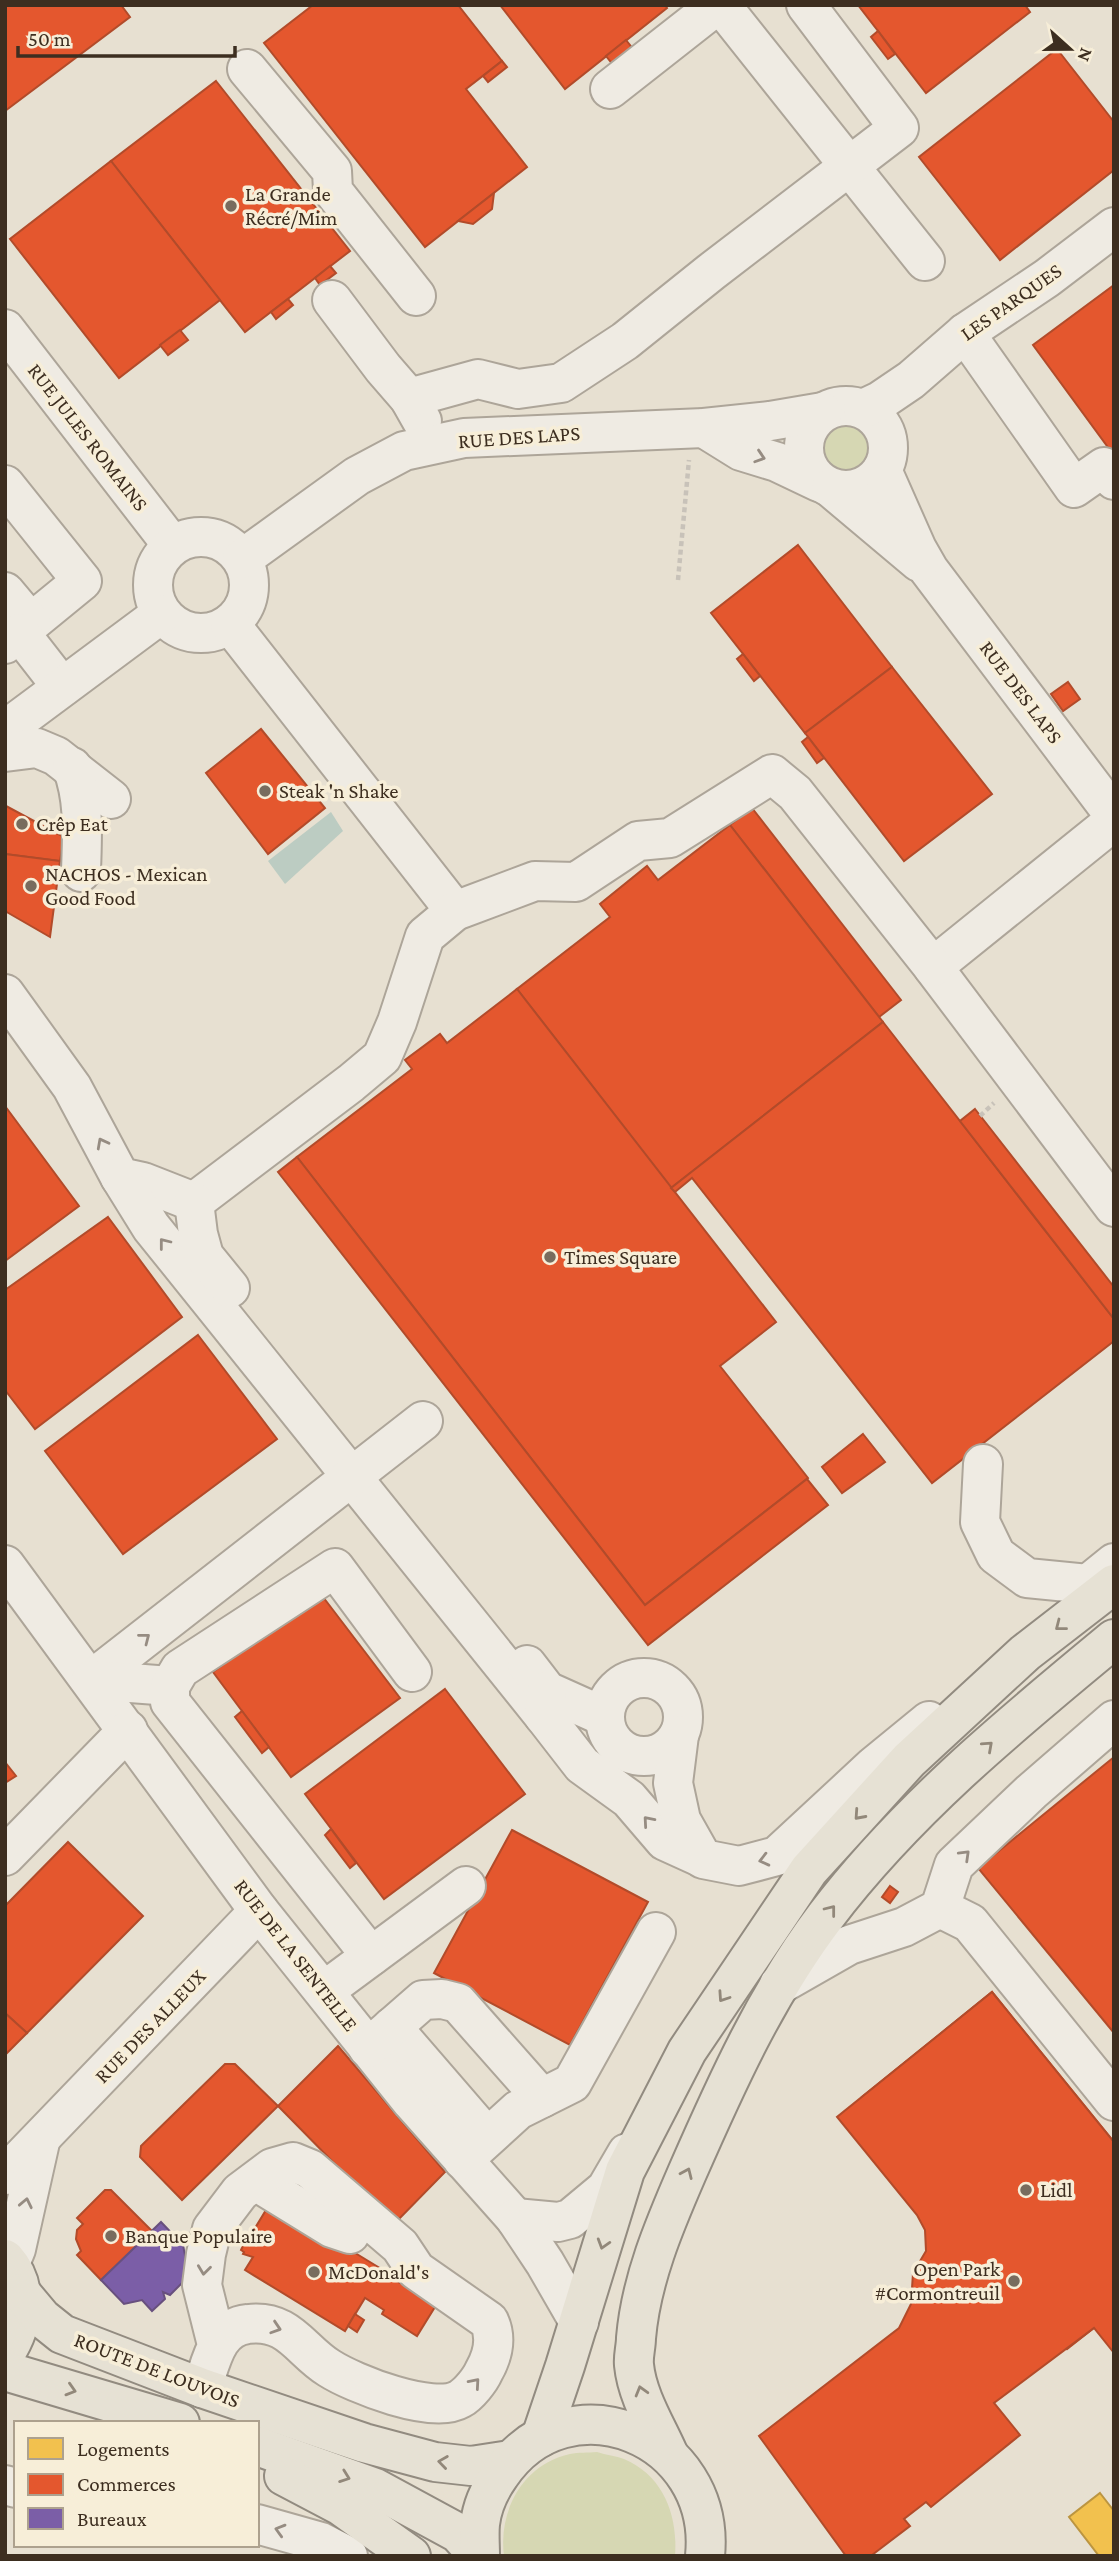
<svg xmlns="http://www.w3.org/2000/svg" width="1119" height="2561" font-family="'Crimson Pro',serif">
	<rect width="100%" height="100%" fill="#e7e0d1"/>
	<g fill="#d6d7b3">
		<circle cx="846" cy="450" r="28"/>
		<path d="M597,2452C606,2455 616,2456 624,2459C664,2476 678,2516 675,2556H504C498,2511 523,2464 570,2454C578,2452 588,2453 597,2452Z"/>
	</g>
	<path fill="#bcccc2" d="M331,812L343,831L285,884L268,861Z"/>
	<path fill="#f2c14e" stroke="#bc9540" stroke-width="2" d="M1100,2493L1114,2511V2554L1112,2556H1099L1069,2517Z"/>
	<g fill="#e4572e" stroke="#b24b2a" stroke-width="2">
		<path d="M5,5H121L130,17L5,111Z"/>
		<path d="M313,5H458L502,61L466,89L527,167L425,247L264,43Z"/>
		<path d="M500,5H665L667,8L565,89Z"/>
		<path d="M858,5H1025L1030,12L926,93Z"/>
		<path d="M878,31L895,54L888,59L871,37Z"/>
		<path d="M626,40L634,50L614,66L606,56Z"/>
		<path d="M1057,49L1114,122V170L1000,260L919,157Z"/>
		<path d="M502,61L507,67L488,82L483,76Z"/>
		<path d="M216,81L350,251L245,332L111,161Z"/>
		<path d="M111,161L220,300L119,378L10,239Z"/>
		<path d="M494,193L492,209L473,224L458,221Z"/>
		<path d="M330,266L336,273L320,285L315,278Z"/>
		<path d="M1114,285V447L1110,450L1033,345Z"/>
		<path d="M288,299L293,305L276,319L271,312Z"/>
		<path d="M180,330L188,340L168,355L160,345Z"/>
		<path d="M798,545L892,667L805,733L711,613Z"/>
		<path d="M743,654L760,676L754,681L737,659Z"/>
		<path d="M892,667L992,794L904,861L805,733Z"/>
		<path d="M1068,682L1080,699L1063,711L1051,694Z"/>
		<path d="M261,729L325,808L268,854L206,773Z"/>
		<path d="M808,737L824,758L817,763L802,742Z"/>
		<path d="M6,806L64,837L60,861L5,854Z"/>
		<path d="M752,808L901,1000L879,1017L730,825Z"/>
		<path d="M730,825L883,1022L671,1188L517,989L610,917L600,904L647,866L658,880Z"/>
		<path d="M5,854L60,861L50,937L5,911Z"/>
		<path d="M517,989L776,1322L720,1366L808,1478L645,1605L297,1157L412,1069L405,1060L440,1034L447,1043Z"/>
		<path d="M883,1022L1114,1319V1341L932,1483L692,1178L675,1192L671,1188Z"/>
		<path d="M5,1106L79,1206L5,1261Z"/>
		<path d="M975,1109L1114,1287V1319L960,1121Z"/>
		<path d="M297,1157L645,1605L807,1479L828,1505L648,1645L278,1172Z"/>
		<path d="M108,1217L182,1317L35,1429L5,1390V1290Z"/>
		<path d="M198,1335L277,1439L123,1554L45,1451Z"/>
		<path d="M863,1434L885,1462L842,1493L822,1467Z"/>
		<path d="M320,1593L400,1698L291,1777L213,1672Z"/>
		<path d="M445,1689L525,1794L384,1899L305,1794Z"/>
		<path d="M242,1711L269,1747L262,1753L235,1717Z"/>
		<path d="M1114,1757V2033L978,1868Z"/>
		<path d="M5,1762L16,1776L5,1783Z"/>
		<path d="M331,1829L356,1863L350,1868L325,1835Z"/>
		<path d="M512,1830L648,1902L570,2045L434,1973Z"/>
		<path d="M68,1842L143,1916L27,2033L5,2013V1906Z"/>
		<path d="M890,1886L898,1892L890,1903L882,1897Z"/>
		<path d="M992,1992L1114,2142V2312L1067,2349L862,2097Z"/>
		<path d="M992,1992L1114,2142V2353L1094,2328L994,2403L1020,2435L931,2507L926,2502L904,2519L910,2526L872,2555L846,2556L759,2436L899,2328L911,2304L913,2273L926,2251L925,2230L917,2215L837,2117Z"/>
		<path d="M5,2013L27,2033L5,2055Z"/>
		<path d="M338,2046L445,2172L394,2224L278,2106Z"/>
		<path d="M225,2064H235L278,2106L182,2200L140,2157L141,2146Z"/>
		<path d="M105,2190H111L152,2231L101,2280L77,2255L81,2251L76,2239L77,2230L83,2224L77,2218Z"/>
		<path d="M283,2209L383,2270L381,2273L400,2283L402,2280L438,2302L417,2336L382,2314L384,2310L365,2298L345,2331L245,2270L253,2257L243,2254L244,2252L241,2250L244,2244L243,2240L249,2238L266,2210Z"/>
		<path d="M355,2314L364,2320L357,2332L348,2326Z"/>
	</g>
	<path fill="#7b5ea7" stroke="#68507e" stroke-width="2" d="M161,2222L183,2245L189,2276L170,2295L163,2292L165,2299L152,2311L142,2300L124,2304L101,2280Z"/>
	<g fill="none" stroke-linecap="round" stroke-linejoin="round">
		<defs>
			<g id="minor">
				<path d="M721,5L925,261"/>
				<path d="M247,69L332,171L333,191L416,296"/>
				<path d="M610,89L717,5"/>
				<path d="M332,300L383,368L409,398L422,421"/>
				<path d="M5,329L172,545"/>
				<path d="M965,333L1074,488L1104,467L1114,480"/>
				<path d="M409,398L478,379L518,389L561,383L625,341L711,272L899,128L806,5"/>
				<circle cx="846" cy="448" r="42"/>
				<path d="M863,409L880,401L911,380L965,333L1047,278L1114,227"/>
				<path d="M704,428L741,451L777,462L819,482"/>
				<path d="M882,470L917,549L929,570L1114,815"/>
				<path d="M5,485L82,581L5,644"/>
				<path d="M831,488L919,562"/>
				<circle cx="201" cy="585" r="48"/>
				<path d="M242,559L357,476L404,451L464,438L704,428L770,421L823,412"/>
				<path d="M5,592L31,623"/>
				<path d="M230,624L455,911"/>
				<path d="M20,633L62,687"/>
				<path d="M5,734L13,724L161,614"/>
				<path d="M5,752L37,748L56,756L111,799"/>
				<path d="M72,767C85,801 82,836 81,872"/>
				<path d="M1114,821L933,967L1114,1207"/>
				<path d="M5,994L72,1087L120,1177L143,1182L194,1202"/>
				<path d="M120,1177L151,1227L544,1716"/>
				<path d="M194,1202L351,1083L382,1057L397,1022L425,936L455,911L535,881L576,882L638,841L670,838L772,774L795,793L933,967"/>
				<path d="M194,1202L198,1234L204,1256L230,1288"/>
				<path d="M983,1464L980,1522L996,1555L1027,1578L1088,1584L1114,1563"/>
				<path d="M5,1565L259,1911L412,2102L515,2218L545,2263L579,2322"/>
				<path d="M527,1665L547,1691L605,1717"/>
				<circle cx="644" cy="1717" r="39"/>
				<path d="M91,1680L423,1421"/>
				<path d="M91,1680L170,1686"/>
				<path d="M547,1691L544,1716L582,1765L629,1799L665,1841L698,1856"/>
				<path d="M679,1735L673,1783L681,1820L703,1859L739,1866L777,1856L874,1766L929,1721"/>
				<path d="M5,1856L128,1730"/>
				<path d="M940,1908L970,1923L1114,2101"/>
				<path d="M371,1956L170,1702V1686L180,1669L335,1568L412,1672"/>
				<path d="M779,1985L849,1945L904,1927L940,1908L954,1865L1031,1792L1114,1720"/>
				<path d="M324,1991L466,1886"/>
				<path d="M392,2027L487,2137"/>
				<path d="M368,2048L423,2000L442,1999L458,2003L542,2098"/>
				<path d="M463,2160L518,2110L572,2083L656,1932"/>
				<path d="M5,2175L259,1911"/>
				<path d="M267,2188L332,2228L350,2234"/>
				<path d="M515,2218L558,2222L570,2219L606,2189L627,2153"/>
				<path d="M10,2264L16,2249L40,2142"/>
				<path d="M202,2388C211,2363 216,2327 248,2324C289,2319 300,2350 329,2368C354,2384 433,2415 460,2399C469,2394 480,2380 484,2371C493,2355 497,2338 489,2321L416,2270L400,2246L310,2169L293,2162L272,2168L240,2192L212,2229L206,2254L202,2285L217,2345"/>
				<path d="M5,2485L16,2488"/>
				<path d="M257,2524L321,2542L348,2556"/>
			</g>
			<g id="major">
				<path d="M5,2259C30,2287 24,2325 5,2354"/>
				<path d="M21,2293L42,2318L62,2334L202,2388L364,2443L435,2462L471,2466L510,2460"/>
				<path d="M5,2371L180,2423"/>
				<path d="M541,2437L565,2366L625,2171L687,2051L809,1870L909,1760L1025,1653L1114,1584"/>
				<path d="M257,2446L375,2488L458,2533L479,2556"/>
				<path d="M668,2453C656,2426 637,2396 634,2365C633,2356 636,2347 636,2338C641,2280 664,2226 687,2173C726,2084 766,1995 825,1917C906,1810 1011,1724 1114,1639"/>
				<path d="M284,2476L341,2506L411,2556"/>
				<path d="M480,2556C480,2545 479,2534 480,2524C482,2506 490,2489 500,2475C568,2375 717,2436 705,2556"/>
			</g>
		</defs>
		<use href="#minor" stroke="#ada599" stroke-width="42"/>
		<use href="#major" stroke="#928b80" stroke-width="42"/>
		<g stroke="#c8c2b9" stroke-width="4.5" stroke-dasharray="5 3.5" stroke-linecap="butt">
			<path d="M678,580L689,460"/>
			<path d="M980,1116L994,1103"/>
		</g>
		<use href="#minor" stroke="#efebe3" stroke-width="38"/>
		<use href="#major" stroke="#e6e1d4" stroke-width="38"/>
	</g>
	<defs><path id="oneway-chevron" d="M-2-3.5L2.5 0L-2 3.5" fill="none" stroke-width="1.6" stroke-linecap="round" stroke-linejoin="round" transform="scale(1.75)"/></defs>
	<g stroke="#968c82">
		<use href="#oneway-chevron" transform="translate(760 457) rotate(18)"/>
		<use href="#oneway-chevron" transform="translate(102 1143) rotate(-118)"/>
		<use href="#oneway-chevron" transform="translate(164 1243) rotate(-128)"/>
		<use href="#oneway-chevron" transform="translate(145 1638) rotate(-38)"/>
		<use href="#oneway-chevron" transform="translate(648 1821) rotate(-131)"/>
		<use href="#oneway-chevron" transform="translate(965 1855) rotate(-44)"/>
		<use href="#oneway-chevron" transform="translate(764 1860) rotate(166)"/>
		<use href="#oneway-chevron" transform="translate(26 2203) rotate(-78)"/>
		<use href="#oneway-chevron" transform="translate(204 2270) rotate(97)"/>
		<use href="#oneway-chevron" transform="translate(276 2328) rotate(18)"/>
		<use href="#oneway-chevron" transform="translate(475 2383) rotate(-49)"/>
		<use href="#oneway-chevron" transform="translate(280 2530) rotate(-164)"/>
	</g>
	<g stroke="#92887a">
		<use href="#oneway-chevron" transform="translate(1060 1626) rotate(142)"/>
		<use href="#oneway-chevron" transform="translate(988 1746) rotate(-42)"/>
		<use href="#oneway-chevron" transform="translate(859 1815) rotate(132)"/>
		<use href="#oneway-chevron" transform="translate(831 1910) rotate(-52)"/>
		<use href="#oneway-chevron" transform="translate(723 1997) rotate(124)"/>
		<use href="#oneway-chevron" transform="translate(687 2173) rotate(-66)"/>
		<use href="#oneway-chevron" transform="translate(603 2244) rotate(107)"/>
		<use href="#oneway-chevron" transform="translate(71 2390) rotate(17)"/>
		<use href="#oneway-chevron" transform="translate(641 2391) rotate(-106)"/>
		<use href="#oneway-chevron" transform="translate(443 2462) rotate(-172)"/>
		<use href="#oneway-chevron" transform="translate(345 2477) rotate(20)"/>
	</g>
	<g fill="#786c5e" stroke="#f7eed8" stroke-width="2.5">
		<circle cx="231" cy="206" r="7"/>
		<circle cx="265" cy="791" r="7"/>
		<circle cx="22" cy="824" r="7"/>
		<circle cx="31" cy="886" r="7"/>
		<circle cx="550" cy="1257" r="7"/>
		<circle cx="1026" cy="2190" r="7"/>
		<circle cx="111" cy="2236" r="7"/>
		<circle cx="314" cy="2272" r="7"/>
		<circle cx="1014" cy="2281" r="7"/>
	</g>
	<g text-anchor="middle" stroke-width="7" stroke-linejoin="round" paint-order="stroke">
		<g font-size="21" fill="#3d2e20" stroke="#f7eed8" text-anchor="start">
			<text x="245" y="201">La Grande<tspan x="245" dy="24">Récré/Mim</tspan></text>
			<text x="279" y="798">Steak 'n Shake</text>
			<text x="36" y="831">Crêp Eat</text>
			<text x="45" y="881">NACHOS - Mexican<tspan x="45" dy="24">Good Food</tspan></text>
			<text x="564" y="1264">Times Square</text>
			<text x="1040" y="2197">Lidl</text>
			<text x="125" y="2243">Banque Populaire</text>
			<text x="1000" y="2276" text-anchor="end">Open Park<tspan x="1000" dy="24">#Cormontreuil</tspan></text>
			<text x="328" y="2279">McDonald's</text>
		</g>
		<g font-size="21" fill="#3d2e20" stroke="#f7eed8">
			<text transform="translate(1011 302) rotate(-35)" y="7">LES PARQUES</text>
			<text transform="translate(88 437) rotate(52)" y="7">RUE JULES ROMAINS</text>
			<text transform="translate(519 437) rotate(-4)" y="7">RUE DES LAPS</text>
			<text transform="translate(1021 692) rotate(53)" y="7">RUE DES LAPS</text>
			<text transform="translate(296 1955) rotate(52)" y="7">RUE DE LA SENTELLE</text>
			<text transform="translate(150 2026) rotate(-46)" y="7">RUE DES ALLEUX</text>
			<text transform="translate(157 2370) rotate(21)" y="7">ROUTE DE LOUVOIS</text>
		</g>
	</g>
	<rect width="1119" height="2561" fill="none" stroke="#3d2e20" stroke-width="14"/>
	<rect x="14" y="2421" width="245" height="126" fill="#f7eed8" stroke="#ada18e" stroke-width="2"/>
	<rect x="28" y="2438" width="35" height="21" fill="#f2c14e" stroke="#ada18e" stroke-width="2"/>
	<text x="77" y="2456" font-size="21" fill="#3d2e20">Logements</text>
	<rect x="28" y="2474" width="35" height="21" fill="#e4572e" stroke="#ada18e" stroke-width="2"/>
	<text x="77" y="2491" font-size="21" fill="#3d2e20">Commerces</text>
	<rect x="28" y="2508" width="35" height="21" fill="#7b5ea7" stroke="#ada18e" stroke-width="2"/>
	<text x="77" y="2526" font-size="21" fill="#3d2e20">Bureaux</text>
	<g transform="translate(1070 49) rotate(111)" stroke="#f7eed8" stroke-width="5" paint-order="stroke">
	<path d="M0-5L12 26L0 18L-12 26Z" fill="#3d2e20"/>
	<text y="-10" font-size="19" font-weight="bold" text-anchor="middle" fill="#3d2e20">N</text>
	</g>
	<path d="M18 46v10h217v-10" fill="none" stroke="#3d2e20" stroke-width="3.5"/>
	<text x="28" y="46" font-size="21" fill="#3d2e20" stroke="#f7eed8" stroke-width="5" paint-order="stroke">50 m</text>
</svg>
